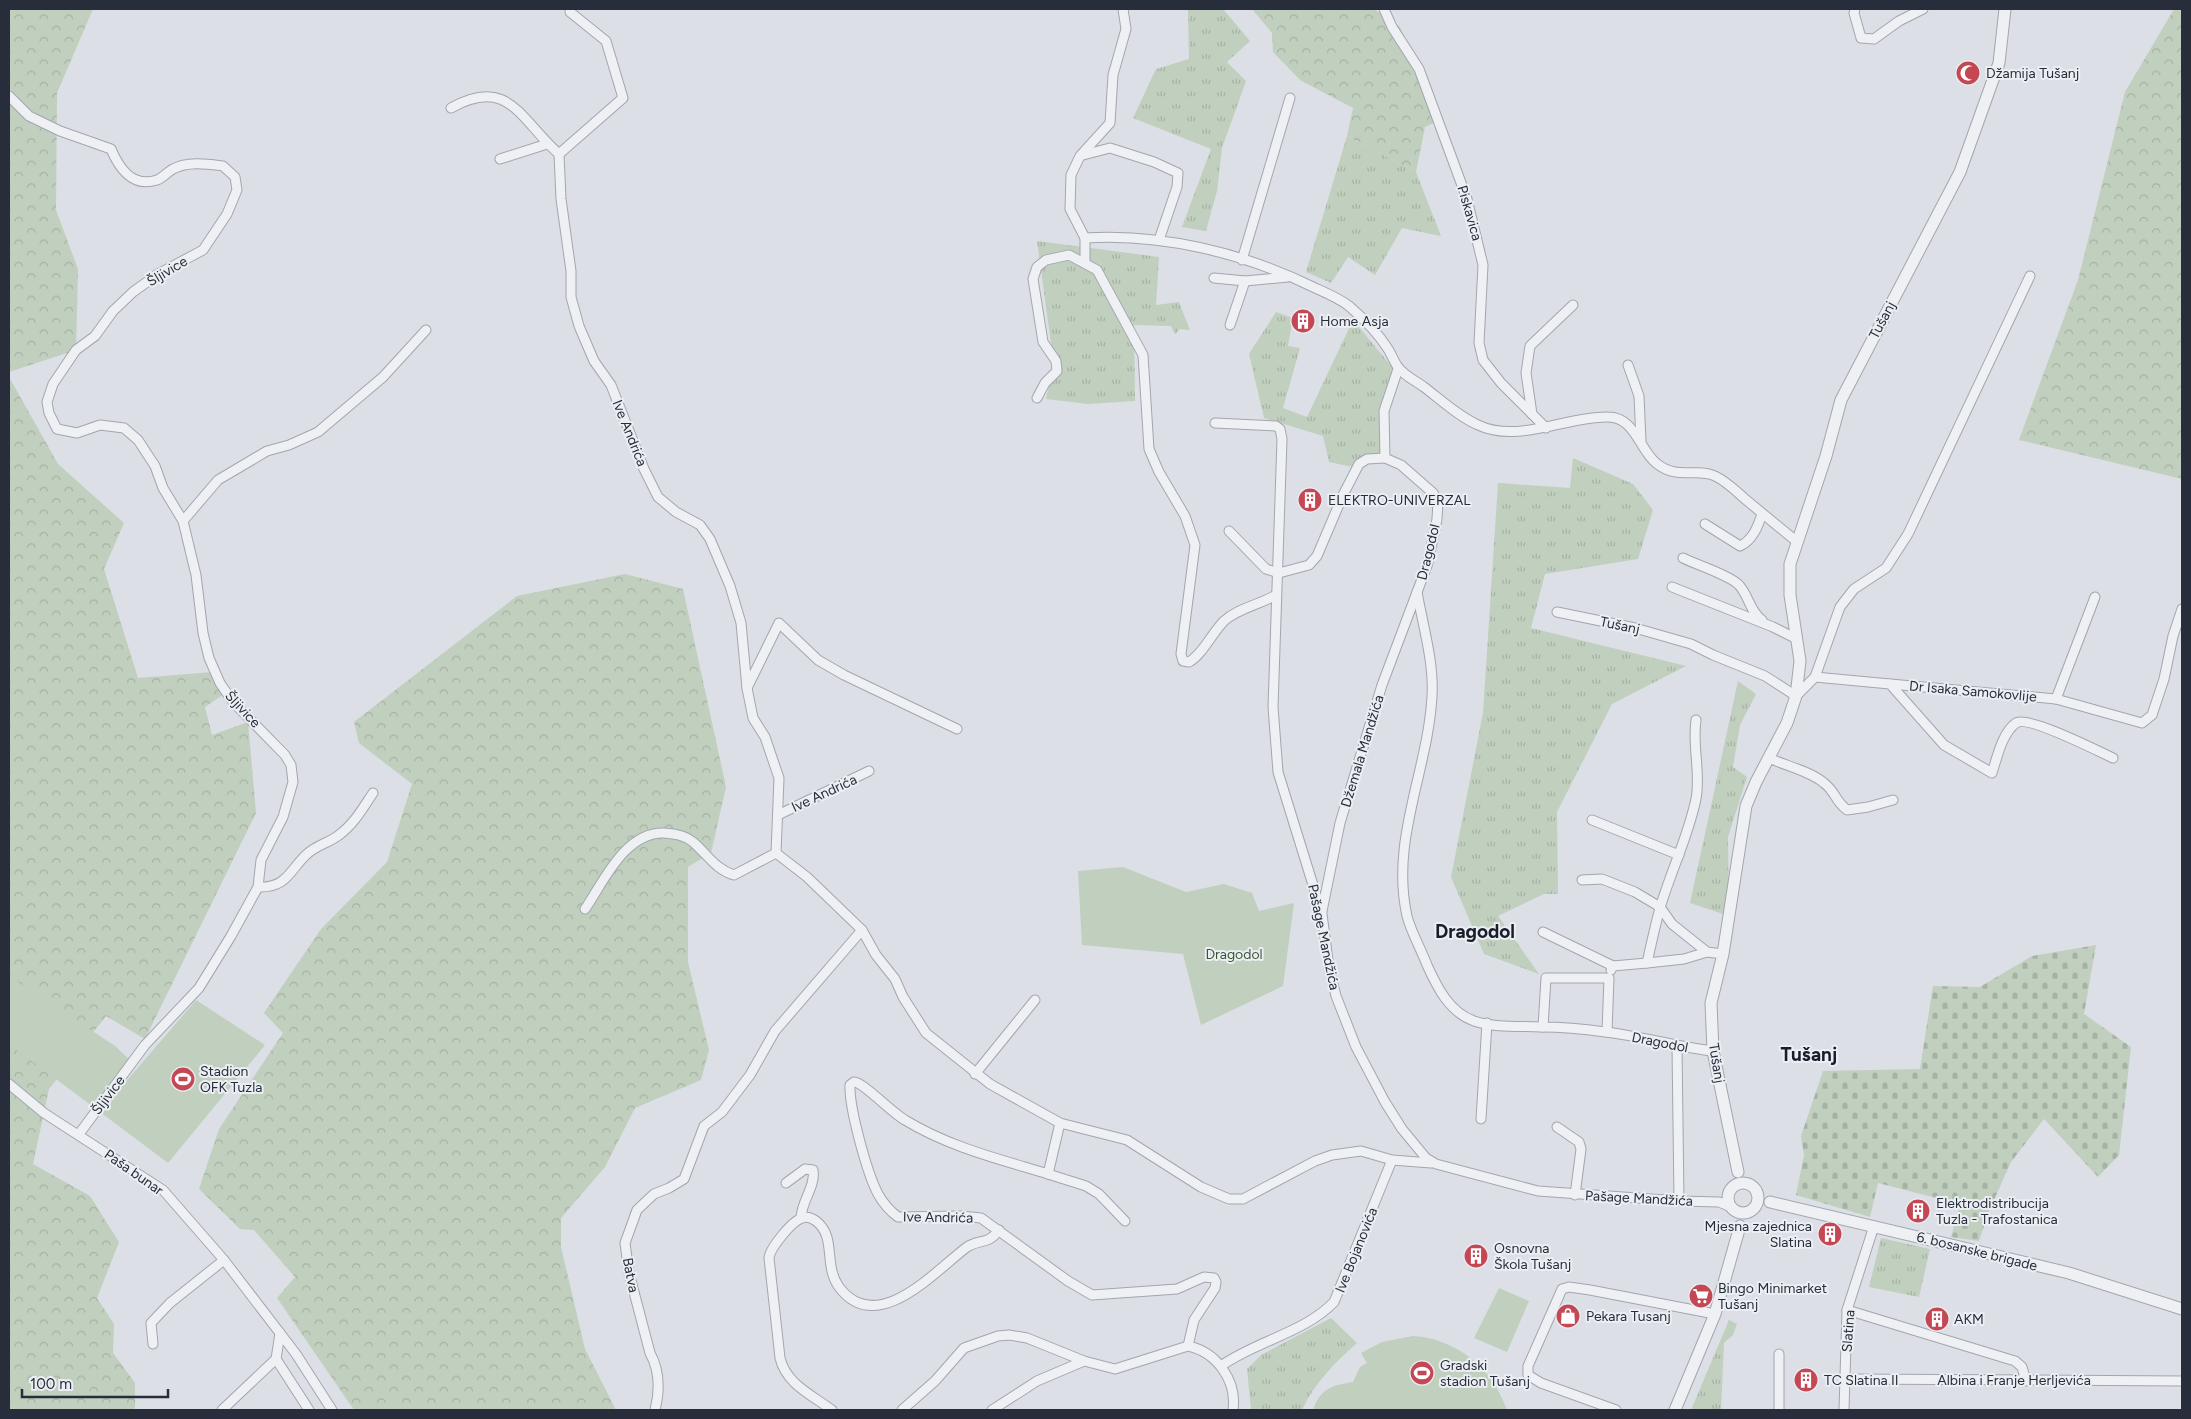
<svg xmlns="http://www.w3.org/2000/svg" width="2191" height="1419" font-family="Figtree,sans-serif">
	<defs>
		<pattern id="grass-tufts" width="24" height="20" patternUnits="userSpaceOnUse" patternTransform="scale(1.25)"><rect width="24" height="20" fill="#c1cfbe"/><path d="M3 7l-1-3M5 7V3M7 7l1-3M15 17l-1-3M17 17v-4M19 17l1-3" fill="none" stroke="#a6b2a4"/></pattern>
		<pattern id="forest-crowns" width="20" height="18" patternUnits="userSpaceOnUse" patternTransform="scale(1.25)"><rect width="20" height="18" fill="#c1cfbe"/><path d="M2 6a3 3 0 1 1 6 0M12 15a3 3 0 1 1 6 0" fill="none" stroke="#a6b2a4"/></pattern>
		<pattern id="cemetery-stones" width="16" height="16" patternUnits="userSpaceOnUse" patternTransform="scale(1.25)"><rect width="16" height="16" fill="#c1cfbe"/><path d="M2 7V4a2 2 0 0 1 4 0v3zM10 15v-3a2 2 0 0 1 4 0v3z" fill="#a6b2a4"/></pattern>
	</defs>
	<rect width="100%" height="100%" fill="#dcdfe5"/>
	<g fill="url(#grass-tufts)">
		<path d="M1188,9H1223L1250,41L1227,62L1246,81L1222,148L1217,191L1206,231L1182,227L1211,149L1133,118L1156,69L1189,59Z"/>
		<path d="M1347,136L1416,172L1441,236L1402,228L1375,275L1348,257L1331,283L1306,272Z"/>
		<path d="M1037,241L1159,257L1156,305L1179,302L1190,330L1180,329L1175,334L1171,326L1134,325L1135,401L1088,404L1046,399L1054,365Z"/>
		<path d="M1276,312L1293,318L1288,346L1300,348L1283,408L1307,417L1353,320L1397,373L1384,411L1388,450L1353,467L1329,462L1323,436L1264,418L1249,354Z"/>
		<path d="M1573,458L1633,484L1653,510L1638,559L1545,574L1531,628L1686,666L1612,704L1557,812L1558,894H1544L1498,916L1539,974L1484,954L1451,877L1483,713L1498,483L1570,488Z"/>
		<path d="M1738,681L1756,694L1740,725L1733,767L1747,777L1728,837L1729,916L1690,903Z"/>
		<path d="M1881,1238L1930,1249L1919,1297L1869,1287Z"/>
		<path d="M1331,1318L1357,1343C1335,1363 1314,1383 1302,1410H1251L1247,1369L1261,1355Z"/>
		<path d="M1729,1320L1737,1324L1733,1335L1724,1343L1721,1410H1691Z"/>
	</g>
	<g fill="url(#forest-crowns)">
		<path d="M9,9H93L57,93L56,210L78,269L76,350L9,372Z"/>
		<path d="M1252,9H1374L1400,27L1442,119L1425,127L1416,172L1347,136L1353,108L1300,80L1273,52L1272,33Z"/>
		<path d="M2174,9H2182V479L2019,440L2078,280L2125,92Z"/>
		<path d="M9,377L58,464L124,523L104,569L138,678L213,672L227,692L205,707L212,735L248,722L256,813L145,1039L106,1016L49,1089L33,1164L90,1196L119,1242L97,1298L114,1324L113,1353L135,1383V1410H9Z"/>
		<path d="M625,574L683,589L726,787L711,853L688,867V962L709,1050L701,1080L635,1108L605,1167L561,1218V1247L585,1349L616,1410H354L277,1298L295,1277L254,1230L240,1229L199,1189L219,1129L283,1033L264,1013L321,929L387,862L412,784L359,743L354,722L517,596Z"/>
	</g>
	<path fill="url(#cemetery-stones)" d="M2096,945L2084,1014L2131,1047L2119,1155L2098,1177L2044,1119L2011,1162L1989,1211L1979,1241L1951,1237L1960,1204L1878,1183L1870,1217L1796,1195L1804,1155L1801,1136L1823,1071L1920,1069L1933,986L1980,987L2032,956Z"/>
	<g fill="#c1cfbe">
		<path d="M1123,867L1186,892L1224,884L1252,893L1259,911L1294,903L1283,986L1201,1025L1183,954L1082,945L1078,871Z"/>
		<path d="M9,976L115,1046L130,1060L92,1106L9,1044Z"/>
		<path d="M196,1000L265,1045L168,1163L100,1112Z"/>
		<path d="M1499,1288L1529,1301L1507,1352L1474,1338Z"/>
		<path d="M1413,1336C1457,1339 1492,1368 1507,1410H1313C1320,1389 1332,1385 1353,1382L1360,1367L1367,1363L1361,1353L1382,1342Z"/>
	</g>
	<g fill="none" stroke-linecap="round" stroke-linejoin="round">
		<defs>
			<g id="minor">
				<path d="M1384,9L1392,27L1419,69L1467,199L1483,265L1479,343L1483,360L1501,383L1546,428"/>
				<path d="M1855,9L1854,13L1861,38L1874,39L1899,21L1923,9"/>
				<path d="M9,96L29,116L60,131L111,149C119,168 132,188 157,180C163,178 167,172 173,169C188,161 207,164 223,166L235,177L237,190L227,214L203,250L158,274L133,292L113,311L95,336L76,350L53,384L47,402L49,413L57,429L77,433L100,425L124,428L138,440L155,466L163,488L183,521L196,575L203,633L209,658L220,683L233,702L285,755L291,765L293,782L283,817L261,860L258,887L231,936L199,988L145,1045L79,1134"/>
				<path d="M451,108C509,75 521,121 559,154L561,199L571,271V297L579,326L594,361L611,385L644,469L658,497L676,512L700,525L710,539L730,586L741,623L747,688L753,718L765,737L779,778L776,853"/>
				<path d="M559,154L623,98L606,41L570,12"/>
				<path d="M1083,155L1110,148L1154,162L1178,173L1177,187L1159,240"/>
				<path d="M500,159L547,144"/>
				<path d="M1085,238C1161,233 1244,253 1313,287C1324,292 1339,298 1349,306C1363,318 1378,333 1388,349C1392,355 1394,362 1398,367C1403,375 1416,381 1424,387C1441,400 1458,416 1478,425C1518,444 1567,416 1608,417C1635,417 1639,449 1656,463C1678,481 1696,467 1715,476C1726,481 1736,491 1745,499C1762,513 1779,527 1796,541"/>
				<path d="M1242,260L1290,98"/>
				<path d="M1085,262V238L1070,209L1071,175L1080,156L1110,123L1113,75L1126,29L1123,9"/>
				<path d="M1214,278L1245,281L1288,277"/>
				<path d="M1230,325L1245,281"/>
				<path d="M1628,365L1639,396L1641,441"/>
				<path d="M1037,398L1045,383L1057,371L1056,361L1043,342L1033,279L1037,267L1046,260L1069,255L1097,270L1143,355L1149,449L1159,472L1185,516L1195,545L1181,654L1183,661L1189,662C1203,654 1212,633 1224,621C1238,608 1259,605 1276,595"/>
				<path d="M1532,414L1526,373L1530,346L1573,305"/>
				<path d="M1215,423L1276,426L1280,429L1282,439L1273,707L1278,772L1322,914L1329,968L1336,996L1356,1047L1385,1102L1402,1129L1426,1158L1436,1164L1538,1191L1679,1201L1719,1202L1731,1207"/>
				<path d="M183,521L218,480L267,451L289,445L318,432L383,377L426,330"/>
				<path d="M1705,524L1740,546C1753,540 1758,526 1762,514"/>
				<path d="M1229,531L1266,569L1279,573L1309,565L1317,556L1343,495L1359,464L1367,459L1385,458"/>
				<path d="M1683,558C1697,565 1729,575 1739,585C1749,596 1750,612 1762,620"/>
				<path d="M1672,587L1773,627L1797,639"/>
				<path d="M1417,592C1423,626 1434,662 1432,696C1428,771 1390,840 1407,916C1411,932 1421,949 1427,965C1437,987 1449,1012 1474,1021C1495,1028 1520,1026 1541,1027C1562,1027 1584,1029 1605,1032C1641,1036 1677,1047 1713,1051"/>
				<path d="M1557,612L1635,628L1691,644L1713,655L1765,676L1796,696L1815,677L1890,684L1944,745L1992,773C1997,758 2002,733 2016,723C2027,715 2098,751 2113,758"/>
				<path d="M1815,677L1840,607L1854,589L1886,568L1908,534L2030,276"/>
				<path d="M1890,684L2056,699L2142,723L2152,715L2164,679L2173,636L2182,609"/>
				<path d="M747,688L779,623L818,660L844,675L957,729"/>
				<path d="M2056,699L2095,597"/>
				<path d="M1696,720C1692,746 1701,772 1696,799C1688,837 1671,871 1660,908C1655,926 1651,945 1647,963L1684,959L1707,952L1723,954"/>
				<path d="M1769,758C1786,766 1810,771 1824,783C1836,792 1834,800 1847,810L1868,807L1893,800"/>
				<path d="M778,815L869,771"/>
				<path d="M1592,820L1679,855"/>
				<path d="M776,853L807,877L862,930L876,955L895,979L903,997L926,1033L990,1084L1060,1123L1127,1140L1201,1187L1229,1199H1243L1315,1161L1332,1155L1361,1151L1392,1160L1431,1163"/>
				<path d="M1582,880L1602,879L1635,892L1660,907L1672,924L1707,952"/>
				<path d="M258,887C287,888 289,871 306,855C316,845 329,843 339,835C354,824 363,808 373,793"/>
				<path d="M585,909C604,881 625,832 664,833C675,834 684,835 693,842C708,855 715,869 734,875L776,853"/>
				<path d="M1322,911L1340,823L1382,685L1428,563L1437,519L1438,502L1433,493L1401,465L1385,458L1384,411L1398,369"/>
				<path d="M1543,932L1613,966"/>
				<path d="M1611,970L1613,966L1647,963"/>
				<path d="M1543,1027L1546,978H1609L1607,1032"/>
				<path d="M1677,1047L1679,1201"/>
				<path d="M975,1074L1035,1000"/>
				<path d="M9,1084L44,1113L163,1190L224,1260L296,1354L332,1410"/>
				<path d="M1481,1119L1487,1023"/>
				<path d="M1060,1123L1048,1174C999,1159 949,1147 905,1120C892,1113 863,1082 854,1082L850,1085C849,1108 867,1173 878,1194C883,1203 890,1211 898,1217L961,1216L981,1218L1068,1281L1092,1295L1177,1289L1204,1277L1214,1278L1216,1282L1215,1288L1194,1320L1188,1346C1217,1352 1237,1381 1233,1410"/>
				<path d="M1557,1127L1579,1142L1581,1149L1575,1195"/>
				<path d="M1048,1174L1086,1186L1099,1194L1125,1221"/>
				<path d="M786,1183L805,1169L813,1170C816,1186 801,1202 801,1218"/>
				<path d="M1847,1310L2015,1361L2022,1367L2026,1381"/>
				<path d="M280,1333L276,1359L309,1410"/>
				<path d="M153,1344L151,1323L170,1303L224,1260"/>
				<path d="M1779,1354V1410"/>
				<path d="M1221,1366C1256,1341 1304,1333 1334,1302L1392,1160"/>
				<path d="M1845,1379L2182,1381"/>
				<path d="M222,1410L276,1359"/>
				<path d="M655,1410C660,1390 660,1371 650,1353L629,1273L625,1243L637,1210L654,1194L669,1188L684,1179L704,1126L722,1112L750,1075L775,1031L862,930"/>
				<path d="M832,1410C812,1395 786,1384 780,1358L769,1258C770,1248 792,1221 802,1218C807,1216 812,1218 816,1221C837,1237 823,1265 839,1287C877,1338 936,1270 967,1247C981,1238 987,1246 999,1230"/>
				<path d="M902,1410L935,1381L964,1348L998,1336L1009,1335L1027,1338L1084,1361L1115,1369L1188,1346"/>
				<path d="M992,1410L1037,1381L1084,1361"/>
				<path d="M1616,1410L1541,1383L1528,1375V1366L1562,1289L1569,1287L1590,1290L1715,1314"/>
				<path d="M1844,1410L1847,1310L1874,1226"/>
			</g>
			<g id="tertiary">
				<path d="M1738,1172L1713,1051L1711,1003L1723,954L1746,806L1756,782L1787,723L1796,696L1800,661L1790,595V564L1826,456L1841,400L1960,172L1999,63L2005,9"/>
				<circle cx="1743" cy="1198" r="15"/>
				<path d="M1770,1202L2069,1273L2182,1309"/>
				<path d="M1675,1410L1715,1314L1740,1226"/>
			</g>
		</defs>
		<use href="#minor" stroke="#a2a6ae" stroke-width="11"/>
		<use href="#tertiary" stroke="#a2a6ae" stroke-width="13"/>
		<use href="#minor" stroke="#eef0f4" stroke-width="9"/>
		<use href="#tertiary" stroke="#eef0f4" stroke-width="11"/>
	</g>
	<defs>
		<symbol id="mosque-disc" viewBox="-11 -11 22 22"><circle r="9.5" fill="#c44754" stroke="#ebeef3"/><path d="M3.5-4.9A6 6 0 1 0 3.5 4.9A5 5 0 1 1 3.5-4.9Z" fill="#fff"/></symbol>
		<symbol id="building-disc" viewBox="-11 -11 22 22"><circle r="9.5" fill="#c44754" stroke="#ebeef3"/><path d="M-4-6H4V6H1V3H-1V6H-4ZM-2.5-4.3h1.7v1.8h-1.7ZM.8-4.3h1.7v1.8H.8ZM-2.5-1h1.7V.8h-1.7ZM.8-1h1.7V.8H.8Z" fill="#fff"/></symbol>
		<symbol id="stadium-disc" viewBox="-11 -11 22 22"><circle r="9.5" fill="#c44754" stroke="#ebeef3"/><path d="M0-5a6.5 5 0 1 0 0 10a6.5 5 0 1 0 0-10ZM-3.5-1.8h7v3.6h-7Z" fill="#fff"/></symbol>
		<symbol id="supermarket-disc" viewBox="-11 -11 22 22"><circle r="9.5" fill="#c44754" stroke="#ebeef3"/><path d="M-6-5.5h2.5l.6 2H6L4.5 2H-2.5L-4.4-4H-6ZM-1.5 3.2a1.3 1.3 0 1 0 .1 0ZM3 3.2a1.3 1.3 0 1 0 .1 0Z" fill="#fff"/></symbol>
		<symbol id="shop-disc" viewBox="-11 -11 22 22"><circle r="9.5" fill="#c44754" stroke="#ebeef3"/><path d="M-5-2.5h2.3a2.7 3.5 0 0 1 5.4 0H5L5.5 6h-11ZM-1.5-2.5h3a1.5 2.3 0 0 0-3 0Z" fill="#fff"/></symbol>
	</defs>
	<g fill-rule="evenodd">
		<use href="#mosque-disc" x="1954" y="59" width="28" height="28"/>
		<use href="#building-disc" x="1289" y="307" width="28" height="28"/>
		<use href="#building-disc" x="1296" y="486" width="28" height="28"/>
		<use href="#stadium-disc" x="169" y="1065" width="28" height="28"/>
		<use href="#building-disc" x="1904" y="1197" width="28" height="28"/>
		<use href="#building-disc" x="1816" y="1220" width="28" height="28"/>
		<use href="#building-disc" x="1462" y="1242" width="28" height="28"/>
		<use href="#supermarket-disc" x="1687" y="1282" width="28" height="28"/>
		<use href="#shop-disc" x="1554" y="1302" width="28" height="28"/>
		<use href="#building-disc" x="1923" y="1305" width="28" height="28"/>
		<use href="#stadium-disc" x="1408" y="1359" width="28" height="28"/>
		<use href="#building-disc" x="1792" y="1366" width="28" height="28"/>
	</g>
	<g text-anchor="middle" stroke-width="4" stroke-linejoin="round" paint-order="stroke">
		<g font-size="14" fill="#272d3a" stroke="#ebeef3" text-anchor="start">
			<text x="1986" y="78">Džamija Tušanj</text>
			<text x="1320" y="326">Home Asja</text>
			<text x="1328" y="505">ELEKTRO-UNIVERZAL</text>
			<text x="200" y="1076">Stadion<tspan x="200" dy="16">OFK Tuzla</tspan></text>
			<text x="1936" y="1208">Elektrodistribucija<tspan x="1936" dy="16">Tuzla - Trafostanica</tspan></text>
			<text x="1812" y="1231" text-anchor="end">Mjesna zajednica<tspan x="1812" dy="16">Slatina</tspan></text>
			<text x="1494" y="1253">Osnovna<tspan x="1494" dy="16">Škola Tušanj</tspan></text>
			<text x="1718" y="1293">Bingo Minimarket<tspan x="1718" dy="16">Tušanj</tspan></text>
			<text x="1586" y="1321">Pekara Tusanj</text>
			<text x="1954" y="1324">AKM</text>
			<text x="1440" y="1370">Gradski<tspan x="1440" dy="16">stadion Tušanj</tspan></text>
			<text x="1824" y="1385">TC Slatina II</text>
		</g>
		<g font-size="14" fill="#272d3a" stroke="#ebeef3">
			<text transform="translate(1470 213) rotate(74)" y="5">Piskavica</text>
			<text transform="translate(167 271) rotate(-31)" y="5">Šljivice</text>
			<text transform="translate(1882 320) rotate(-62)" y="5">Tušanj</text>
			<text transform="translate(630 433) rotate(68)" y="5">Ive Andrića</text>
			<text transform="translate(1428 552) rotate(-76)" y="5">Dragodol</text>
			<text transform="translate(1620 625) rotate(12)" y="5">Tušanj</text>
			<text transform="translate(1973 691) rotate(5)" y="5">Dr Isaka Samokovlije</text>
			<text transform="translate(243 709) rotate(47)" y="5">Šljivice</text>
			<text transform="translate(1362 751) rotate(-73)" y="5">Džemala Mandžića</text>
			<text transform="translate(824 793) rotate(-25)" y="5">Ive Andrića</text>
			<text transform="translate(1324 937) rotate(78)" y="5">Pašage Mandžića</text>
			<text transform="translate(1660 1042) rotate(11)" y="5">Dragodol</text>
			<text transform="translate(1717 1063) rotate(81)" y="5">Tušanj</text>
			<text transform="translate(108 1095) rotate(-53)" y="5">Šljivice</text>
			<text transform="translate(134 1172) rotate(35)" y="5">Paša bunar</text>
			<text transform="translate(1639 1198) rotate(3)" y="5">Pašage Mandžića</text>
			<text transform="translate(938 1217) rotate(1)" y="5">Ive Andrića</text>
			<text transform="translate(1356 1250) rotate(-68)" y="5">Ive Bojanovića</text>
			<text transform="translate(1977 1251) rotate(14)" y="5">6. bosanske brigade</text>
			<text transform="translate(631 1275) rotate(79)" y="5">Batva</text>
			<text transform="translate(1848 1331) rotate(-86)" y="5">Slatina</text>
			<text x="2014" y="1385">Albina i Franje Herljevića</text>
		</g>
		<g font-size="14" fill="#3a5535" stroke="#ebeef3">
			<text x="1234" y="959">Dragodol</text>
		</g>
		<g font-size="19" font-weight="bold" fill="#191e2b" stroke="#ebeef3">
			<text x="1475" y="938">Dragodol</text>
			<text x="1809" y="1061">Tušanj</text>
		</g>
	</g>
	<rect width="2191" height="1419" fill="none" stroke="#272d3a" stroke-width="20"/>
	<path d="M22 1389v8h146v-8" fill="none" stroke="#272d3a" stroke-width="2.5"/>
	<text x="30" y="1389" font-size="15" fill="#272d3a" stroke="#ebeef3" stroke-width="4" paint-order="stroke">100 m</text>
</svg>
